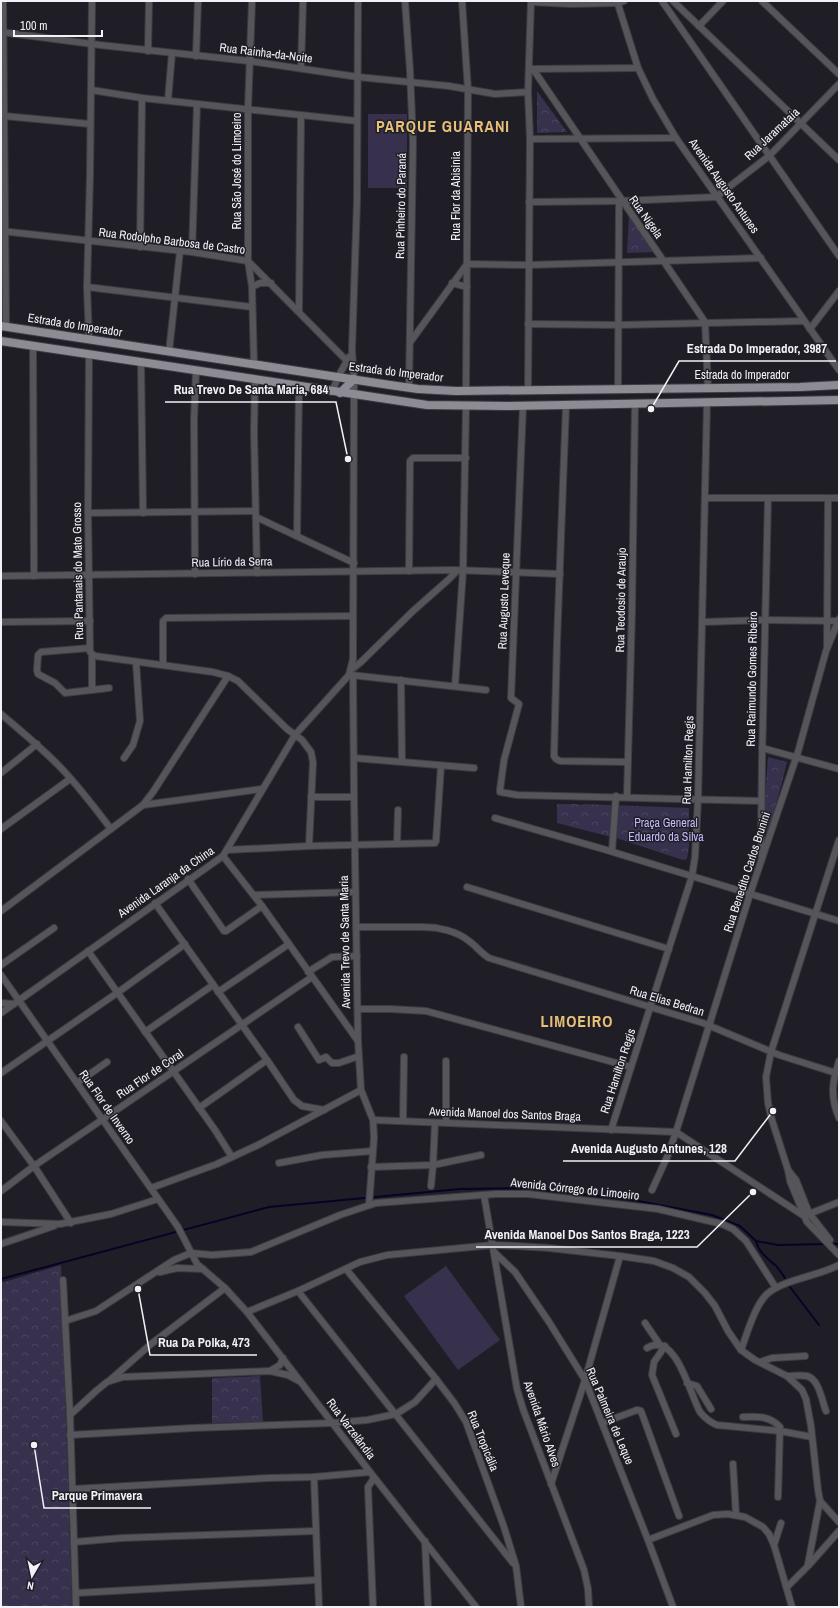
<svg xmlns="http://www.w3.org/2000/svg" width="840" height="1608" font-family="'Archivo Narrow',sans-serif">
	<defs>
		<pattern id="park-crowns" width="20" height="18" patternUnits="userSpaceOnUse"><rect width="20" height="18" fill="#37314e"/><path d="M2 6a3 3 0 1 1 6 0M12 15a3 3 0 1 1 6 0" fill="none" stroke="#4b4560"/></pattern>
	</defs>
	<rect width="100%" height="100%" fill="#1f1e26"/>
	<g fill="url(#park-crowns)">
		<path d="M537,91L567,132L537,133Z"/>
		<path d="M629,216L655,252L627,253Z"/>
		<path d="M768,757L787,762L771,825L769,829L766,832L763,828Z"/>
		<path d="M557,804H575L582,805L583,804L689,808V846L687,859L683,860L619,839L557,823Z"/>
		<path d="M61,1265L72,1607H1V1283Z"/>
		<path d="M260,1376L263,1422L212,1423V1378Z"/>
	</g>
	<g fill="#37314e">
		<rect x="368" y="114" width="39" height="74"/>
		<path d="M446,1266L500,1340L458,1370L404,1296Z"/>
	</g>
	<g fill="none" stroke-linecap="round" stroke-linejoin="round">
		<g stroke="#0b0026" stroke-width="2">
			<path d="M756,1241C759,1253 766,1257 775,1265C779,1268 782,1274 785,1278"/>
			<path d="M830,1244H839"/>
			<path d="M1,1279L269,1207L460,1189L528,1188L633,1200L712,1215L740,1226L756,1241L778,1245L826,1244"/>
			<path d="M790,1287L819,1325"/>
		</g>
		<defs>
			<g id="minor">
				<path d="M3,1L6,327"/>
				<path d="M252,1L248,109V261L252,287L254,365"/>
				<path d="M405,1L410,71L413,141L409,388"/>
				<path d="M462,1L468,90L466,391"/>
				<path d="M617,1L638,68L653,99L676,138L839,370"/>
				<path d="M662,1L839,256"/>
				<path d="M673,1L839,160"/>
				<path d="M762,1L839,74"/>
				<path d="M531,2L571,4L617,3L624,1"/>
				<path d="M699,26L723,1"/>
				<path d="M1,32L100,45L249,61L358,77L449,86L495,94L528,92"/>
				<path d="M148,51L149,1"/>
				<path d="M196,56L198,1"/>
				<path d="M301,68L303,1"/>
				<path d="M530,69L638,68"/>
				<path d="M533,69L705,322L708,388"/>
				<path d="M91,90L142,98L357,121"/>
				<path d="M168,100L172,53"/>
				<path d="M4,116L90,124"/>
				<path d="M530,139L676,138"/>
				<path d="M716,197L769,156L839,84"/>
				<path d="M529,202L622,201L716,197"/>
				<path d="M1,231L192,252L248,261L347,361"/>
				<path d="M140,247L142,98"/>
				<path d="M192,252L197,104"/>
				<path d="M452,283L467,287"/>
				<path d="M87,287L252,307"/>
				<path d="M252,287L260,283H271"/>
				<path d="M299,311L301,115"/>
				<path d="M528,324L618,325L804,321"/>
				<path d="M810,329L839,291"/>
				<path d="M89,339L87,287L90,175L92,1"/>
				<path d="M411,341L467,264L528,265L761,258"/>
				<path d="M33,346L34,576"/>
				<path d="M169,352L180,251"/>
				<path d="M89,354L88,513L90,652L95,656L213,672L228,676L238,681L287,729L302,740L311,752L313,762L309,846"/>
				<path d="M141,362L143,513"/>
				<path d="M255,380L254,431L257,573"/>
				<path d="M618,389L619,201"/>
				<path d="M528,391L530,139L528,92L531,1"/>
				<path d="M332,392L338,377L349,357"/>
				<path d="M523,405L511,698L519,704L504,760L500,790V792L517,795L761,801"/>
				<path d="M566,405L557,642L554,756L556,759L560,761L627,762"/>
				<path d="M705,498H839"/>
				<path d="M88,513L255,511"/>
				<path d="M256,517L354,563"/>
				<path d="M297,536L299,387"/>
				<path d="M409,571L410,461L413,458H466"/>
				<path d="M195,574L194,420L196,371"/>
				<path d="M1,576L454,570L560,574"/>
				<path d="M1,622L90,621"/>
				<path d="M703,622L764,620L839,621"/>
				<path d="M827,646L828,498"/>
				<path d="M90,648L41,652L38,655L37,670L38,674L55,683L65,693L109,688"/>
				<path d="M163,665V621L166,618L353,616"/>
				<path d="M352,669L361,662L413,611L448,580L457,571"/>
				<path d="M351,675L486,690"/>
				<path d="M353,676L354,797L358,1041L361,1090L373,1120L374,1138L369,1205"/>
				<path d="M401,680L402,762"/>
				<path d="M455,686L463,571L466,406"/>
				<path d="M92,690V655"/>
				<path d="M1,714C22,732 43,749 62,769C80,788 95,808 111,829"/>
				<path d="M762,748L839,769"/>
				<path d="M124,758L133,745L140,721L136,662"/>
				<path d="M354,758L474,768"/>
				<path d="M1,773L37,744"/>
				<path d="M311,797H354"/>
				<path d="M627,797L632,609L635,404"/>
				<path d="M143,805L262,789"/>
				<path d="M495,818L603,849L839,921"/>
				<path d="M1,829L70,779"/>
				<path d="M839,840L771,1052L766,1077L768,1103L772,1120L788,1170L790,1181L807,1222L839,1255"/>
				<path d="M397,844L398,810"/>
				<path d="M227,850L309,846L435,843L436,841L441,766"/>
				<path d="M612,851L616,796"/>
				<path d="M223,856L262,906L358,1041"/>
				<path d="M762,857L761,840L762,761L768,498"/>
				<path d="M188,879L224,931H226L262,906"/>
				<path d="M467,887L669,949"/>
				<path d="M254,895L355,892"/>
				<path d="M155,903L267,1060L294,1100L302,1106L324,1110"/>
				<path d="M1,911L143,805L153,792L228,676"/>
				<path d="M356,927H423C438,927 457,931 469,941C476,946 481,953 489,958L703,1023L779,1055L839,1074"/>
				<path d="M88,951L215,1130L232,1157"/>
				<path d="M1,965L54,928"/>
				<path d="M308,972L332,957L357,956"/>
				<path d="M1,975L178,1227L197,1264L225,1288L247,1312L370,1472L476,1607"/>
				<path d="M218,992L289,944"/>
				<path d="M1,1003L14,1004"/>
				<path d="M358,1009H390L426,1011L631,1067"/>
				<path d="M1,1013L223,856L295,735L349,675L353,659L354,379L352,350L357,201L358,1"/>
				<path d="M298,1027L319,1060L326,1057L332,1063H339L359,1056"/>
				<path d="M145,1032L213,985"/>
				<path d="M446,1061V1123"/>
				<path d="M839,1061C832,1083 830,1096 839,1118"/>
				<path d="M1,1073L117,993L185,944"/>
				<path d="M77,1083L107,1062"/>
				<path d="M199,1108L267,1060"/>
				<path d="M373,1120L676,1132L804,1216L839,1202"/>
				<path d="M1,1121L34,1166L71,1223"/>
				<path d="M403,1121L404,1057"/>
				<path d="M611,1130L692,876L695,857L698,799L707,403"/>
				<path d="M279,1163L322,1155L373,1151"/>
				<path d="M371,1167L433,1165L481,1155"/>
				<path d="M788,1170L796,1180L809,1213L830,1240"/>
				<path d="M431,1186L433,1165L435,1123"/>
				<path d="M151,1188L217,1164L258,1145L361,1090"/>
				<path d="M652,1190L668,1155L676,1132L750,894L798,752L826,651L839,619"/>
				<path d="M1,1191L34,1166L312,977"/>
				<path d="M484,1195L517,1389L523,1409L584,1570L588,1589L589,1607"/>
				<path d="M1,1222L60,1224L111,1214L158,1199"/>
				<path d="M1,1244L54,1226"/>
				<path d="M494,1252L515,1272L549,1322L585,1380L648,1540L673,1607"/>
				<path d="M346,1269L436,1379L455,1404L466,1422L504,1527L516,1566L521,1607"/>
				<path d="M160,1272L177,1268L203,1269"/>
				<path d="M63,1280L70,1415L76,1607"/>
				<path d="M298,1291L513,1563"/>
				<path d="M247,1312L298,1291L360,1262L387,1255L493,1245L517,1246L549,1248L620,1256L654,1261L673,1268L689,1277L705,1293L715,1306L728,1331L741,1350L755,1360L787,1376L802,1390L806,1399L811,1426L818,1490L820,1501L839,1522"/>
				<path d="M65,1321L96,1311L174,1260L191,1253L212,1255L251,1252L340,1215L376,1203L496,1194H528L658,1209L722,1224L733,1229L746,1241L776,1288"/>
				<path d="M645,1323L660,1345"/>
				<path d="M665,1346L654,1362L652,1375L676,1434"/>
				<path d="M647,1348C676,1330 690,1395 700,1412C705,1418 709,1422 717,1425L780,1431L812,1437"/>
				<path d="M741,1350C747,1334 755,1305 767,1294C784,1279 819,1276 839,1265"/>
				<path d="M760,1362L772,1358L805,1356"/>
				<path d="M270,1371L280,1365L283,1358"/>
				<path d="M787,1376C793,1376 801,1375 807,1376C819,1379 822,1401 826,1411"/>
				<path d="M109,1381L151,1344L225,1288"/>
				<path d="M687,1383L697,1386L711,1409"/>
				<path d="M70,1415L96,1391L107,1382L123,1377L270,1371L288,1375L299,1381"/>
				<path d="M743,1417C757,1416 770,1416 780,1427L778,1497"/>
				<path d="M602,1423L637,1410L641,1411L679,1516"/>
				<path d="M70,1435L193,1428L332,1423L367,1420L396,1414L415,1402L436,1379"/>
				<path d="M733,1464L736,1515"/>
				<path d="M314,1477L319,1607"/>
				<path d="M551,1484L585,1380L620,1256"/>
				<path d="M73,1489L269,1478L314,1477L370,1472"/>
				<path d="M648,1540L713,1515L728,1514L745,1517L763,1527L769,1534L774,1545L792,1607"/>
				<path d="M425,1541L428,1607"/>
				<path d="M74,1542L122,1538L315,1531"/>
				<path d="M774,1545L781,1523"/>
				<path d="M808,1564L820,1501"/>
				<path d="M787,1587L808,1566L839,1531"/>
				<path d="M76,1593L317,1580"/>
				<path d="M373,1607L368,1487L374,1478"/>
			</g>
			<g id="major">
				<path d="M1,326L390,385L418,389L456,391L800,387L839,385"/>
				<path d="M1,341L427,405L509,406L839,400"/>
				<path d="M340,393L354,379"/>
			</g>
		</defs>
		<use href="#minor" stroke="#3d3c43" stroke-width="8"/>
		<use href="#major" stroke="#3d3c43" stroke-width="10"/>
		<use href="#minor" stroke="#56565a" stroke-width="6"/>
		<use href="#major" stroke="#8d8c95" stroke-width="8"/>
	</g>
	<g text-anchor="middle" stroke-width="3" stroke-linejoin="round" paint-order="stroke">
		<g font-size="12" fill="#f2f1f7" stroke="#1f1e26">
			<text transform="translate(266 53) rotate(7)" y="4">Rua Rainha-da-Noite</text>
			<text transform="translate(772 134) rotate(-43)" y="4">Rua Jaramataia</text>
			<text transform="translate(237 171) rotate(-90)" y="4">Rua São José do Limoeiro</text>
			<text transform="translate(724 186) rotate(55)" y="4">Avenida Augusto Antunes</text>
			<text transform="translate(456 196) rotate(-90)" y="4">Rua Flor da Abisinia</text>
			<text transform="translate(401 206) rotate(-89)" y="4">Rua Pinheiro do Paraná</text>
			<text transform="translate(646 217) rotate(55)" y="4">Rua Nigela</text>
			<text transform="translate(172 241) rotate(7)" y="4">Rua Rodolpho Barbosa de Castro</text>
			<text transform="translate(75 325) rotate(9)" y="4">Estrada do Imperador</text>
			<text transform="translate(396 372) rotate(7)" y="4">Estrada do Imperador</text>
			<text x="742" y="379">Estrada do Imperador</text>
			<text transform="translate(232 562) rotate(-1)" y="4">Rua Lírio da Serra</text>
			<text transform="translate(78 571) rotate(-91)" y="4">Rua Pantanais do Mato Grosso</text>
			<text transform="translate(621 600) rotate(-89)" y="4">Rua Teodosio de Araujo</text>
			<text transform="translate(504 601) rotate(-88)" y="4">Rua Augusto Leveque</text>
			<text transform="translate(752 679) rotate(-89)" y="4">Rua Raimundo Gomes Ribeiro</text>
			<text transform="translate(688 760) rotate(-88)" y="4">Rua Hamilton Regis</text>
			<text transform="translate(747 872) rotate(-72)" y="4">Rua Benedito Carlos Brunini</text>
			<text transform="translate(166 882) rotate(-35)" y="4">Avenida Laranja da China</text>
			<text transform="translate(345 942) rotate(-91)" y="4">Avenida Trevo de Santa Maria</text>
			<text transform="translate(667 1001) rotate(17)" y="4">Rua Elias Bedran</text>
			<text transform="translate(618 1071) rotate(-72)" y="4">Rua Hamilton Regis</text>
			<text transform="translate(150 1074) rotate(-34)" y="4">Rua Flor de Coral</text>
			<text transform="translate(107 1107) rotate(55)" y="4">Rua Flor de Inverno</text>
			<text transform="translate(505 1114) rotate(2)" y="4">Avenida Manoel dos Santos Braga</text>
			<text transform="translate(575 1189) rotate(6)" y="4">Avenida Córrego do Limoeiro</text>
			<text transform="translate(610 1416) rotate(67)" y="4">Rua Palmeira de Leque</text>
			<text transform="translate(542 1424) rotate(71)" y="4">Avenida Mário Alves</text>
			<text transform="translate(351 1429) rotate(53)" y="4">Rua Varzelândia</text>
			<text transform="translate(483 1441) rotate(68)" y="4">Rua Tropicália</text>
		</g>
		<g font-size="12" fill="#c5bafb" stroke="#1f1e26">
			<text x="666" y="827">Praça General<tspan x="666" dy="14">Eduardo da Silva</tspan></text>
		</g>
		<g font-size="16" font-weight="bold" letter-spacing="1" fill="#e6bf78" stroke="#1f1e26">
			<text x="443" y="132">PARQUE GUARANI</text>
			<text x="577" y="1027">LIMOEIRO</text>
		</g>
	</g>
	<path fill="none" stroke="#f2f1f7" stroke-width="1.5" d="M651 409L679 361H836M348 459L336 402H165M773 1111L735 1161H563M753 1192L697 1247H476M138 1289L150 1355H257M34 1445L44 1508H151"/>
	<g fill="#f2f1f7" stroke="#1f1e26" stroke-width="1.5">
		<circle cx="651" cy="409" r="4"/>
		<circle cx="348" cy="459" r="4"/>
		<circle cx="773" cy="1111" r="4"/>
		<circle cx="753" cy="1192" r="4"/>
		<circle cx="138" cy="1289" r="4"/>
		<circle cx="34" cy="1445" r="4"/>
	</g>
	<g font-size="13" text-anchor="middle" font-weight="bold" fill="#f2f1f7" stroke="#1f1e26" stroke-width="3" stroke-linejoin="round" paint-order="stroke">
		<text x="757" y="353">Estrada Do Imperador, 3987</text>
		<text x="251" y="394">Rua Trevo De Santa Maria, 684</text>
		<text x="649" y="1153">Avenida Augusto Antunes, 128</text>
		<text x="587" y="1239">Avenida Manoel Dos Santos Braga, 1223</text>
		<text x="204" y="1347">Rua Da Polka, 473</text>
		<text x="97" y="1500">Parque Primavera</text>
	</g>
	<rect width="840" height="1608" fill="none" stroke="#f2f1f7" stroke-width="4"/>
	<g transform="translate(32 1576) rotate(189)" stroke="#1f1e26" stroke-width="3" paint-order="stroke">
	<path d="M0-3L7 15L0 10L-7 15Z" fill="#f2f1f7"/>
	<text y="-6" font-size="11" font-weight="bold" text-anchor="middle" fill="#f2f1f7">N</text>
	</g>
	<path d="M14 30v6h88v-6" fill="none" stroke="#f2f1f7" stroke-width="2"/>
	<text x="20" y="30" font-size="12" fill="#f2f1f7" stroke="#1f1e26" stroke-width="3" paint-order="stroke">100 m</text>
</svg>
